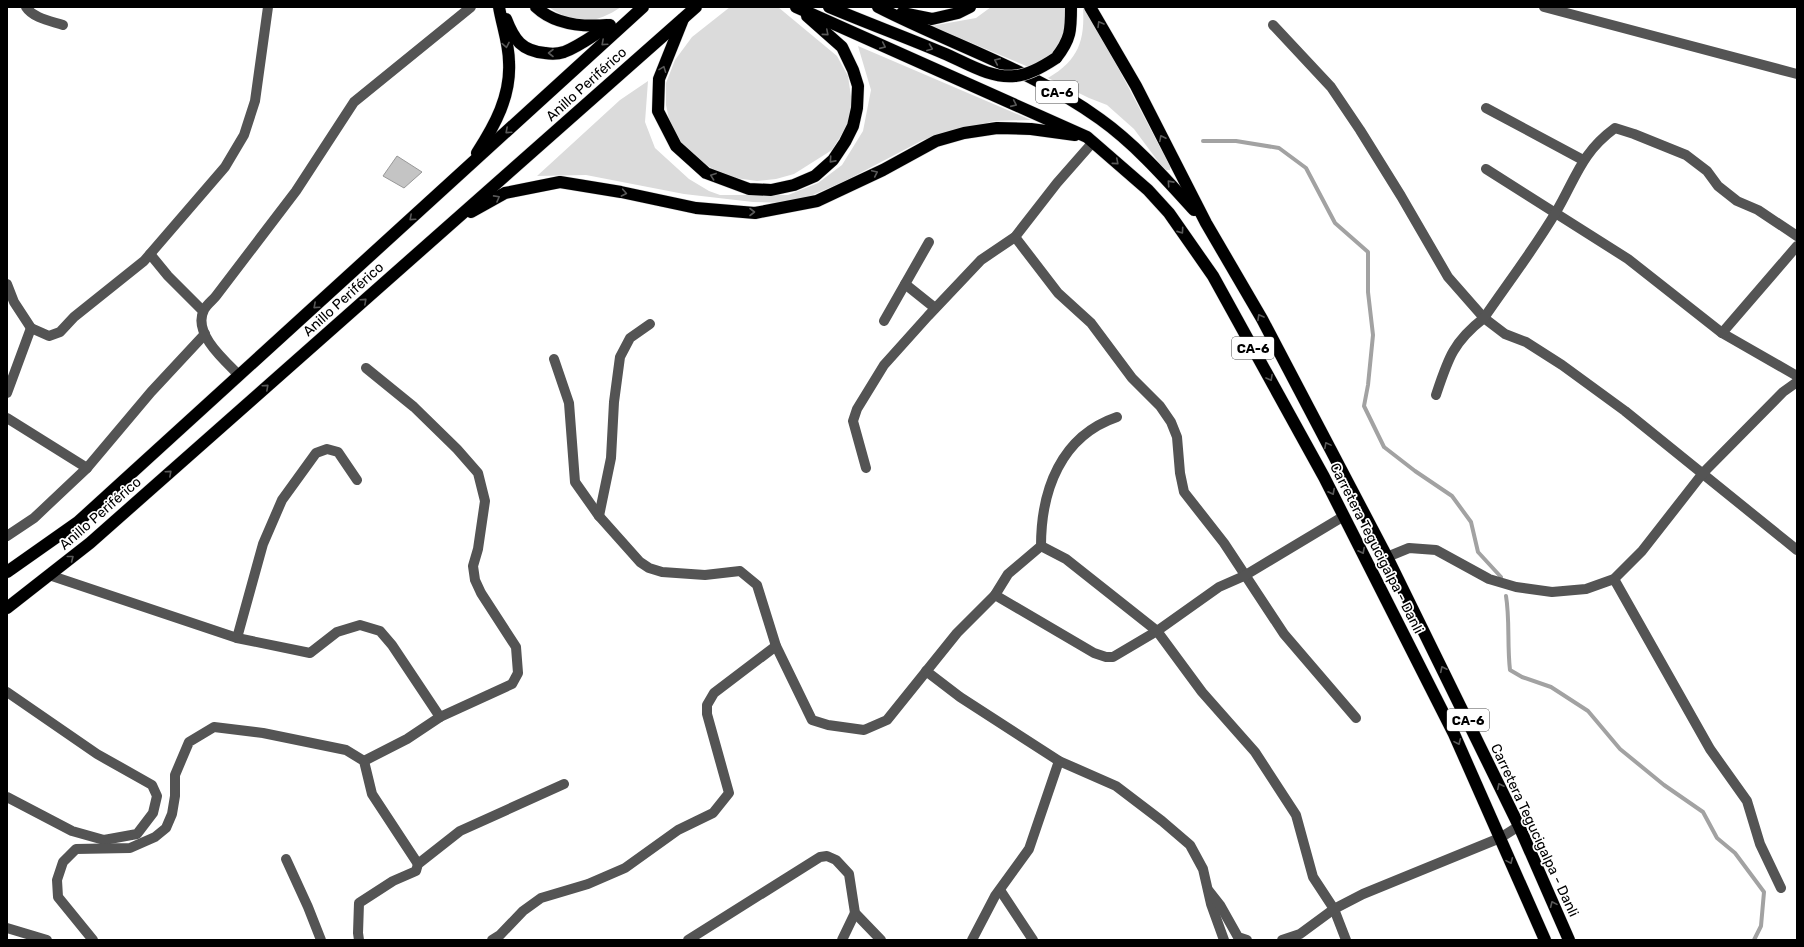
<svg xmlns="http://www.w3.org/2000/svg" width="1804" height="947" font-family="Rubik,sans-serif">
	<rect width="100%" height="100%" fill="#fff"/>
	<g fill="#dbdbdb">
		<path d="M549,7H621C611,14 596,21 583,21C575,22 555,12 549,7Z"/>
		<path d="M730,7H778L837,56L848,76L853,110L845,129L832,150L794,174L776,179L757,181L728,177L704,164L685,148L670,124L666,105V83L675,60L692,37Z"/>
		<path d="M991,7H1067C1063,45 1064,47 1031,68L931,26L976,18Z"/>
		<path d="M1083,7H1086L1170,166V170H1166L1160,164L1134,129L1107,105L1089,98L1048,78C1079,60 1085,40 1083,7Z"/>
		<path d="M858,46L1031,120L995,121L957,130L923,140L845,181L808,197L788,203L753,202L684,194L586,175L537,176L620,100L648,81L645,122L655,148L689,179L709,191L720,195H788L818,183L842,165L863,131L871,90Z"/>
	</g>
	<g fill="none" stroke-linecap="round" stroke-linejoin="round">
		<g stroke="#a2a2a2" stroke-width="4">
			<path d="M1203,141H1236L1279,148L1306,168L1335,223L1368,252V292L1373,335L1368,385L1364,406L1384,447L1415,471L1452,496L1471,522L1478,552L1501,577"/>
			<path d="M1506,596C1510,620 1507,645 1510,670L1522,677L1551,687L1588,711L1620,749L1664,785L1703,812L1717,838L1735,853L1764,892L1761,926L1754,940"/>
		</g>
	</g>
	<path fill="#c4c4c4" stroke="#989898" d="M397,156L422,172L404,188L383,176Z"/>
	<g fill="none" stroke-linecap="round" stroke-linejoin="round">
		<defs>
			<g id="highway">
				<path d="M536,7C555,25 582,27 607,25"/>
				<path d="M796,7L1087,137L1148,190L1169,213L1213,276L1324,477L1454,734L1545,940"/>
				<path d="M878,7C952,45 1032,70 1100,119C1135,144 1165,178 1194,210"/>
				<path d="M1090,7L1136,86L1206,223L1262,319L1387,557L1519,826L1569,940"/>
				<path d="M902,13L932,19L958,13L970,7"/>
				<path d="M506,19C514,40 522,51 545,53C551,54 558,54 564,52C580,46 595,34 610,25"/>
				<path d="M683,19L659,79L658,111L676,146L706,173L749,189L771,190L794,185L815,176L833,160L845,142L853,126L857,108L858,86L853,70L842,47L807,16"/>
				<path d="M1056,58C1071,39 1071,30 1071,7"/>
				<path d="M477,153C495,125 511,96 509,62C509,44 502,25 499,7"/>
				<path d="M471,212L505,193L560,182L621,192L696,208L755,213L817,201L883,170L936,141L964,133L997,128L1031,129L1075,135"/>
				<path d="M7,572L78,522L643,7"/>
				<path d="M7,608L90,543L696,7"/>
			</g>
		</defs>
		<use href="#highway" stroke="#dbdbdb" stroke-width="13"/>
		<g stroke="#545454" stroke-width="10">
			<path d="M26,7C33,18 51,21 63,25"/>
			<path d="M1544,7L1797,74"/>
			<path d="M1273,25L1331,87L1360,130L1401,196L1448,277L1484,318L1505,334L1526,342L1562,365L1625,411L1797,550"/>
			<path d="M1486,108L1583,160"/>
			<path d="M1486,169L1628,259L1722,333L1797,376"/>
			<path d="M1015,237L1058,293L1091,323L1132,378L1160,406L1171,422L1177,437L1180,473L1184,492L1224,543L1284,634L1356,718"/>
			<path d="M150,254L168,276L203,311"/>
			<path d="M7,284L14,302L31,328L49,336L60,332L74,317L144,261L225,167L244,135L255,101L268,7"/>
			<path d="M905,284L935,308"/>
			<path d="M884,321L929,242"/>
			<path d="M1722,333L1797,246"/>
			<path d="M554,359L569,403L575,482L599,516L640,562L649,568L662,572L705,575L740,571L757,585L776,646L812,720L828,725L864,730L887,720L957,633L995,595L1008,574L1041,546C1041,490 1061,436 1117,417"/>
			<path d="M239,375C225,361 192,333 204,310C206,305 213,300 216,296L296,191L354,102L471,7"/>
			<path d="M7,393L31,328"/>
			<path d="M1436,395C1448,359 1453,342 1484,318C1508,283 1534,249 1556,212C1576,178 1581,153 1615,128L1634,134L1686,155L1707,171L1718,186L1737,201L1758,210L1797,236"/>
			<path d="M7,418L87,468"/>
			<path d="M866,468L853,421L857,409L884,365L928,316L981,260L1015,237L1057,183L1093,142"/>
			<path d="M599,516L611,458L614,402L620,357L630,338L650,324"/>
			<path d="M7,536L34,518L87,468L151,392L205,334"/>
			<path d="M1041,546L1066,559L1157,631L1202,692L1255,752L1296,815L1313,877L1334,909L1346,940"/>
			<path d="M1387,557L1409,548L1436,550L1489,579L1516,587L1552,592L1586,589L1614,579L1642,551L1703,473L1783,392L1797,382"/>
			<path d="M49,575L237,638L310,653L337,632L360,625L380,631L392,645L440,717"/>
			<path d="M1614,579L1710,749L1747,801L1760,844L1781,888"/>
			<path d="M995,595L1094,653L1106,657H1113L1157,631L1219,587L1244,576L1344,516"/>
			<path d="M237,638L263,544L282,500L316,453L327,449L338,452L357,480"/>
			<path d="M926,671L960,697L1059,761L1116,786L1162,821L1190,845L1203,869L1211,904L1224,940"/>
			<path d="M7,692L97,754L152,785L157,796L153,813L137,834L104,840L72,831L7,797"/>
			<path d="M364,761L407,739L440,717L512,684L518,673L516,647L481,593L475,580L473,566L478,549L485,501L478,473L457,449L414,407L366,368"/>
			<path d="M286,859L308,907L321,940"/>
			<path d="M1000,890L1033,940"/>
			<path d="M1209,891L1220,905L1238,937L1247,940"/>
			<path d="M7,928L47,940"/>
			<path d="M93,940L58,897L57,880L63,862L76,849L130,848L155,837L166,828L172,814L175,796V775L189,742L214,727L263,733L346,750L364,761L372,794L418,864"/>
			<path d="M359,940L358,933L359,903L393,881L416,871L418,864L460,831L564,784"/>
			<path d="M492,940L500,935L523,911L541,898L588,884L625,868L678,830L713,813L729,793L707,714V705L714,693L776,646"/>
			<path d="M688,940L820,857L827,856L836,860L849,874L855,913L881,940"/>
			<path d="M842,940L855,913"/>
			<path d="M972,940L995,896L1029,849L1059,761"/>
			<path d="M1282,940L1300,934L1334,909L1363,894L1500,838L1519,826"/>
		</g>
		<use href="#highway" stroke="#000" stroke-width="12"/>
		<defs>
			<path id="highway-bridge" d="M829,7C867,23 905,37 943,53C965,62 990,79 1015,76C1029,75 1044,66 1056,58"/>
		</defs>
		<use href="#highway-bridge" stroke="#dbdbdb" stroke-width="13" stroke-linecap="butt"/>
		<use href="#highway-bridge" stroke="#000" stroke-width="12"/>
	</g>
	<defs><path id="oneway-chevron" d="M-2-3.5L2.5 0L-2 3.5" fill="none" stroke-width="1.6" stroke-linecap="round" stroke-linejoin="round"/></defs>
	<g stroke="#595959">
		<use href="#oneway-chevron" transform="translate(1100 24) rotate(-121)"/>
		<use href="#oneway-chevron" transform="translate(826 33) rotate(41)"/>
		<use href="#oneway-chevron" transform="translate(604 43) rotate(138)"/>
		<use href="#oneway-chevron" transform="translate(506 45) rotate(79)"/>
		<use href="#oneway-chevron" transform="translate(883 46) rotate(24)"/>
		<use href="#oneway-chevron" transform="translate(930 48) rotate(21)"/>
		<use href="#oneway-chevron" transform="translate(551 53) rotate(180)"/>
		<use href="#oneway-chevron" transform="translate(997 61) rotate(-156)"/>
		<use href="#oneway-chevron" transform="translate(663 69) rotate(-69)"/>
		<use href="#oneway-chevron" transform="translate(1014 104) rotate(24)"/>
		<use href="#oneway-chevron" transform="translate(508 131) rotate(138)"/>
		<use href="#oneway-chevron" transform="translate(1162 138) rotate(-117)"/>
		<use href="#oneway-chevron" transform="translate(832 160) rotate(132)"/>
		<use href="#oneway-chevron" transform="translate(1116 162) rotate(41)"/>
		<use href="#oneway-chevron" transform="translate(875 173) rotate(-25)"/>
		<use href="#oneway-chevron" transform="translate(713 176) rotate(-160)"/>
		<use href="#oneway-chevron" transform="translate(1170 183) rotate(-132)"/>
		<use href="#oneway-chevron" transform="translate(624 193) rotate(11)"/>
		<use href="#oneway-chevron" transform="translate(497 198) rotate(-29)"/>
		<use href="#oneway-chevron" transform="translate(752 212)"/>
		<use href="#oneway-chevron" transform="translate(412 218) rotate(138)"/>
		<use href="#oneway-chevron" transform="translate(1181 231) rotate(55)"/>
		<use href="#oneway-chevron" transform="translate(364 301) rotate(-42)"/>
		<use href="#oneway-chevron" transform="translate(316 306) rotate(138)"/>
		<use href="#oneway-chevron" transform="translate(1260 317) rotate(-119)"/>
		<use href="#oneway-chevron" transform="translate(1270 378) rotate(61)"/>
		<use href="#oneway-chevron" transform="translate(266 387) rotate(-42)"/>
		<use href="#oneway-chevron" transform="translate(1327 445) rotate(-118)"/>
		<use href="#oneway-chevron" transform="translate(169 473) rotate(-42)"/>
		<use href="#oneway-chevron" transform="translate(1332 492) rotate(63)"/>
		<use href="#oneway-chevron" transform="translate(1362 551) rotate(63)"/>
		<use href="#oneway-chevron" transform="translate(71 558) rotate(-38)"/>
		<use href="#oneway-chevron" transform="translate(1443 669) rotate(-116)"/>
		<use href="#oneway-chevron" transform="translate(1458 742) rotate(66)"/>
		<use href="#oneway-chevron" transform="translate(1500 786) rotate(-116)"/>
		<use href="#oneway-chevron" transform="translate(1510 861) rotate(66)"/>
		<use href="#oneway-chevron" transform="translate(1553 904) rotate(-114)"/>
	</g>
	<g text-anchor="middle" stroke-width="3.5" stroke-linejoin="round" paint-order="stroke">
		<g fill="#fff" stroke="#4c4c4c" stroke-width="1">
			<rect x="1036" y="81" width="42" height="22" rx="3"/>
			<rect x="1232" y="337" width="42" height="22" rx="3"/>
			<rect x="1447" y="709" width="42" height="22" rx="3"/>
		</g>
		<g font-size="13" font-weight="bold" fill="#000">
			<text x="1057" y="97">CA-6</text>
			<text x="1253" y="353">CA-6</text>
			<text x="1468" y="725">CA-6</text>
		</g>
		<g font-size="14" fill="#000" stroke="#fff">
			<text transform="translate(586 84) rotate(-42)" y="5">Anillo Periférico</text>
			<text transform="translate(343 299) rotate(-42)" y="5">Anillo Periférico</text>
			<text transform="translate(100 513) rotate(-41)" y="5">Anillo Periférico</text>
			<text transform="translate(1377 548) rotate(63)" y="5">Carretera Tegucigalpa - Danli</text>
			<text transform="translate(1535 830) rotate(65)" y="5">Carretera Tegucigalpa - Danli</text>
		</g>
	</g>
	<rect width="1804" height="947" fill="none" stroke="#000000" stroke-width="16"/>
</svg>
